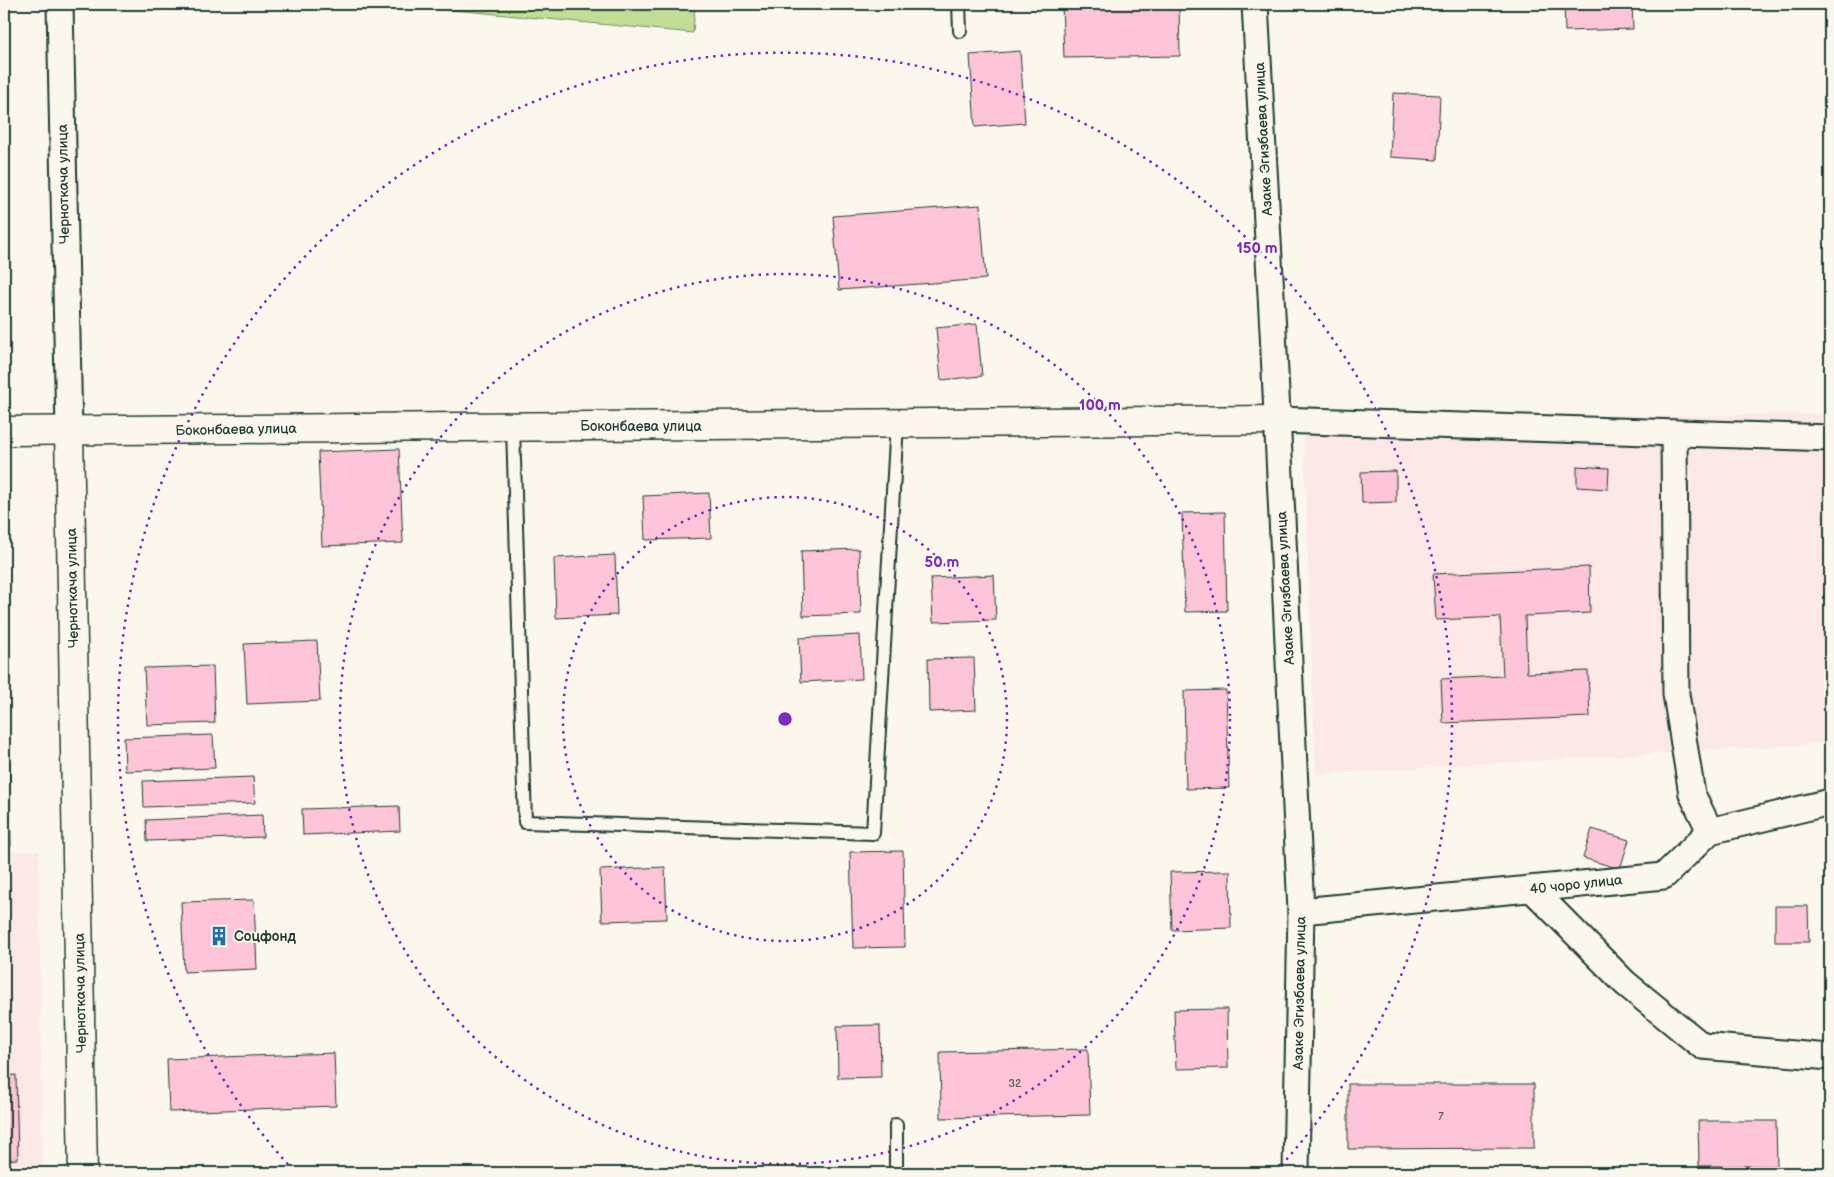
<svg xmlns="http://www.w3.org/2000/svg" width="1834" height="1177" font-family="'Balsamiq Sans',sans-serif">
	<rect width="100%" height="100%" fill="#fbf7ec"/>
	<filter id="ink" filterUnits="userSpaceOnUse"><feTurbulence type="fractalNoise" baseFrequency=".02" numOctaves="2"/><feDisplacementMap in="SourceGraphic" scale="10" xChannelSelector="R" yChannelSelector="G"/><feConvolveMatrix kernelMatrix="1 2 1 2 8 2 1 2 1" color-interpolation-filters="sRGB"/></filter>
	<g filter="url(#ink)">
		<g fill="#fce8e6">
			<path d="M1830,414V743L1316,774L1303,421Z"/>
			<path d="M39,851L42,1173H4V852Z"/>
		</g>
		<path fill="#c2de96" stroke="#708e65" d="M392,4H695L693,33Z"/>
		<g fill="#fec4d7" stroke="#1f3d34">
			<path d="M1062,4H1179L1180,56L1064,58Z"/>
			<path d="M1564,4H1632L1633,29L1565,31Z"/>
			<path d="M1020,51L1025,123L975,127L970,55Z"/>
			<path d="M1393,93L1440,95L1437,160L1390,157Z"/>
			<path d="M980,205L986,279L839,290L833,216Z"/>
			<path d="M977,324L982,376L941,380L936,328Z"/>
			<path d="M399,449L403,543L322,546L318,452Z"/>
			<path d="M1577,466L1609,468L1608,489L1577,487Z"/>
			<path d="M1396,471V502L1362,503L1361,472Z"/>
			<path d="M709,493L711,538L645,540L643,496Z"/>
			<path d="M1225,512L1227,611L1185,612L1182,513Z"/>
			<path d="M859,549L861,614L803,616L801,551Z"/>
			<path d="M615,555L617,615L556,618L554,558Z"/>
			<path d="M1589,567L1590,613L1525,616L1527,673L1588,671L1590,717L1443,723L1441,679L1503,676L1500,617L1436,620L1433,574Z"/>
			<path d="M994,575L996,620L933,622L931,578Z"/>
			<path d="M860,635L862,679L801,682L799,638Z"/>
			<path d="M317,641L320,701L247,704L244,644Z"/>
			<path d="M974,658L976,710L929,712L928,659Z"/>
			<path d="M213,666L215,723L147,725L144,668Z"/>
			<path d="M1226,690L1229,788L1186,789L1184,691Z"/>
			<path d="M213,735L215,768L125,771L124,738Z"/>
			<path d="M4,761H9L11,846H4Z"/>
			<path d="M253,777L255,803L144,807L143,781Z"/>
			<path d="M399,806L400,831L303,835L302,809Z"/>
			<path d="M262,815L263,837L147,841L146,820Z"/>
			<path d="M1592,829L1629,840L1620,869L1583,858Z"/>
			<path d="M903,851L905,947L853,948L850,852Z"/>
			<path d="M665,867L667,919L602,921L600,870Z"/>
			<path d="M1230,871L1231,928L1172,930L1170,872Z"/>
			<path d="M254,900L257,969L184,972L181,902Z"/>
			<path d="M1775,906H1808L1809,942H1775Z"/>
			<path d="M1227,1009L1228,1068L1176,1069L1174,1010Z"/>
			<path d="M880,1025L881,1077L838,1078L837,1026Z"/>
			<path d="M1088,1049L1090,1115L941,1118L940,1052Z"/>
			<path d="M334,1053L336,1106L169,1112L167,1059Z"/>
			<path d="M16,1075L18,1159L4,1160V1076Z"/>
			<path d="M1348,1084H1534V1148L1348,1149Z"/>
			<path d="M1698,1121H1776L1777,1166H1699Z"/>
		</g>
		<g fill="none" stroke-linecap="round" stroke-linejoin="round">
			<defs>
				<g id="lane">
					<path d="M959,4L960,31"/>
					<path d="M513,427L525,822L873,833L897,423"/>
					<path d="M896,1125V1173"/>
				</g>
				<g id="street">
					<path d="M60,4L69,431"/>
					<path d="M1255,4L1273,331L1301,911L1296,1173"/>
					<path d="M1277,420L1830,438"/>
					<path d="M1674,433L1676,694L1692,794L1710,831"/>
					<path d="M1532,889L1625,983L1702,1046L1830,1057"/>
					<path d="M1301,911L1664,876L1710,831L1830,802"/>
				</g>
				<g id="secondary">
					<path d="M4,431L1277,420"/>
					<path d="M69,431L83,1173"/>
				</g>
			</defs>
			<use href="#lane" stroke="#1f3d34" stroke-width="16"/>
			<use href="#street" stroke="#1f3d34" stroke-width="29"/>
			<use href="#secondary" stroke="#1f3d34" stroke-width="31"/>
			<use href="#lane" stroke="#fbf7ec" stroke-width="12"/>
			<use href="#street" stroke="#fbf7ec" stroke-width="25"/>
			<use href="#secondary" stroke="#fbf7ec" stroke-width="28"/>
		</g>
	</g>
	<g fill="none" stroke="#7b2cbf" stroke-width="2.5" stroke-dasharray="2.5 5">
		<circle cx="785" cy="719" r="222"/>
		<circle cx="785" cy="719" r="445"/>
		<path d="M293 1170A667 667 0 1 1 1277 1170"/>
	</g>
	<defs>
		<symbol id="building-bare" viewBox="-9 -9 18 18"><path d="M-4-6H4V6H1V3H-1V6H-4ZM-2.5-4.3h1.7v1.8h-1.7ZM.8-4.3h1.7v1.8H.8ZM-2.5-1h1.7V.8h-1.7ZM.8-1h1.7V.8H.8Z" fill="#1f6fb2" stroke="#fbf7ec" stroke-width="2.5" paint-order="stroke"/></symbol>
	</defs>
	<g fill-rule="evenodd">
		<use href="#building-bare" x="205" y="922" width="28" height="28"/>
	</g>
	<g text-anchor="middle" stroke-width="4" stroke-linejoin="round" paint-order="stroke">
		<g font-size="11" fill="#575f5d">
			<text x="1015" y="1087">32</text>
			<text x="1441" y="1120">7</text>
		</g>
		<g font-size="14" fill="#1f3d34" stroke="#fbf7ec">
			<text transform="translate(1263 139) rotate(-93)" y="5">Азаке Эгизбаева улица</text>
			<text transform="translate(63 184) rotate(-91)" y="5">Черноткача улица</text>
			<text x="641" y="431">Боконбаева улица</text>
			<text transform="translate(236 429) rotate(-1)" y="5">Боконбаева улица</text>
			<text transform="translate(72 588) rotate(-91)" y="5">Черноткача улица</text>
			<text transform="translate(1285 588) rotate(-93)" y="5">Азаке Эгизбаева улица</text>
			<text transform="translate(1576 884) rotate(-6)" y="5">40 чоро улица</text>
			<text transform="translate(80 993) rotate(-91)" y="5">Черноткача улица</text>
			<text transform="translate(1299 993) rotate(-89)" y="5">Азаке Эгизбаева улица</text>
		</g>
		<g font-size="14" font-weight="bold" fill="#1f3d34" stroke="#fbf7ec" text-anchor="start">
			<text x="234" y="941">Соцфонд</text>
		</g>
	</g>
	<circle cx="785" cy="719" r="8" fill="#7b2cbf" stroke="#fbf7ec" stroke-width="2.5"/>
	<g font-size="15" text-anchor="middle" font-weight="bold" fill="#7b2cbf" stroke="#fbf7ec" stroke-width="4" stroke-linejoin="round" paint-order="stroke">
		<text x="1257" y="253">150 m</text>
		<text x="1100" y="410">100 m</text>
		<text x="942" y="567">50 m</text>
	</g>
	<rect width="1834" height="1177" fill="none" stroke="#fbf7ec" stroke-width="20"/>
	<rect x="10" y="10" width="1814" height="1157" fill="none" stroke="#1f3d34" stroke-width="2" filter="url(#ink)"/>
</svg>
